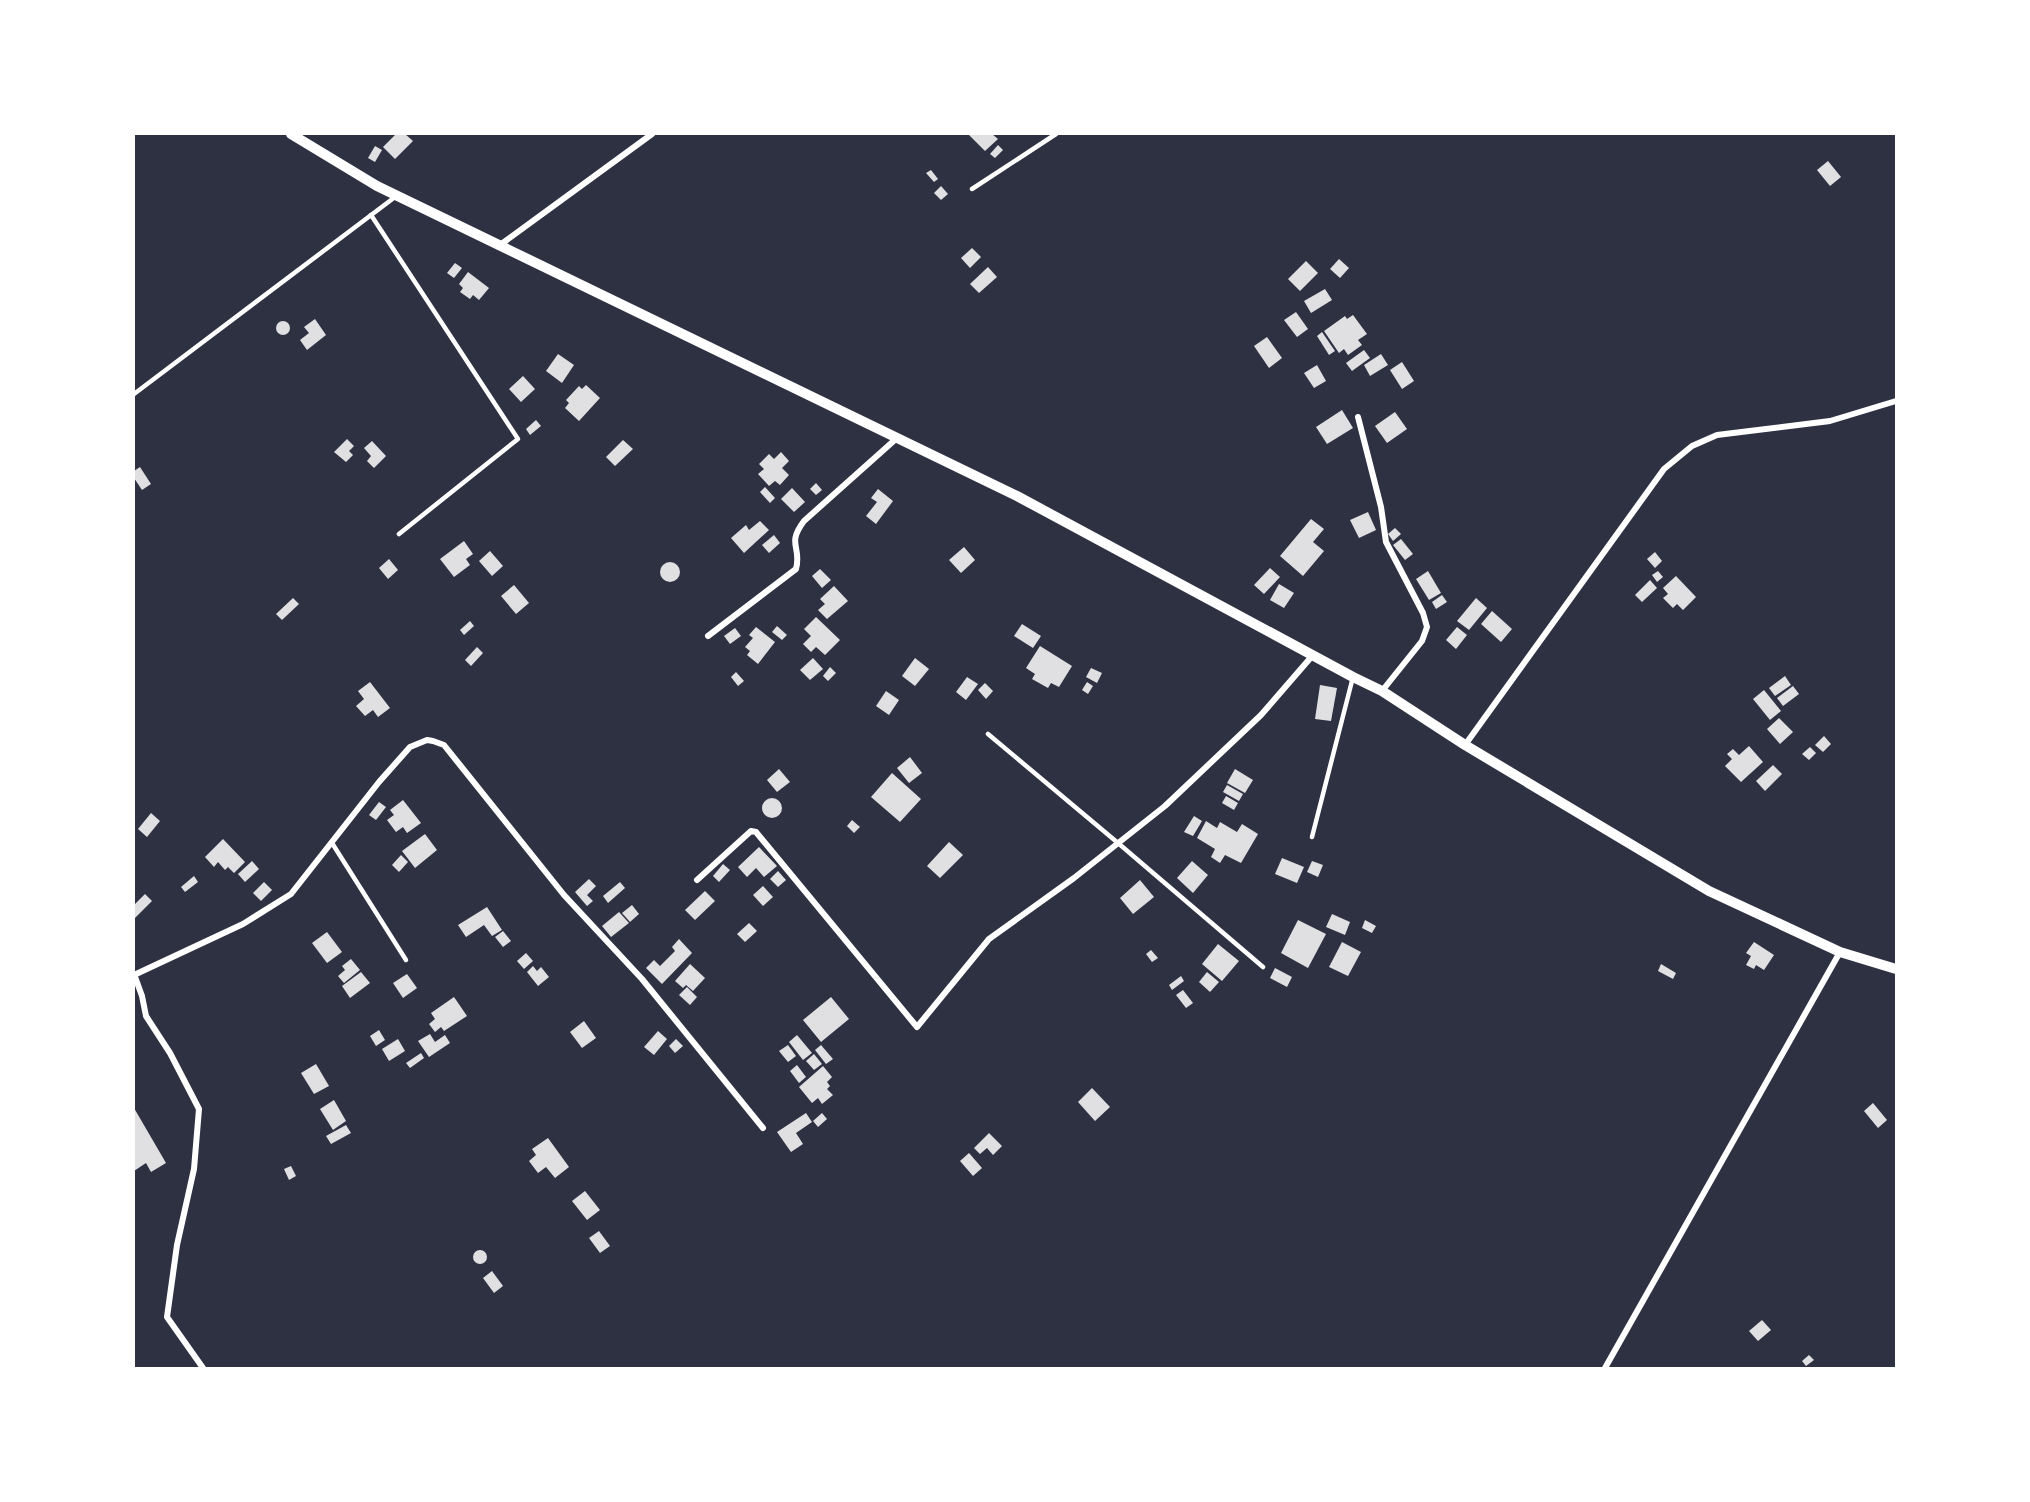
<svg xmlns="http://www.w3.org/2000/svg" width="2030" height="1502" font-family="Spectral,serif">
	<rect width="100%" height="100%" fill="#2d3142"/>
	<g fill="#e0e0e3">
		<path d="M396,134H405L413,141L395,159L383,147Z"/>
		<path d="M968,134H992L998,139L985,151Z"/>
		<path d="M998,145L1003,150L995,158L990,154Z"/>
		<path d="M375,146L382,150L375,162L368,158Z"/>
		<path d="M1828,161L1841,177L1830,186L1817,170Z"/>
		<path d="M931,170L938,179L934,182L926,173Z"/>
		<path d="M941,186L948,194L941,200L934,193Z"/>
		<path d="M972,248L981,257L970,268L961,258Z"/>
		<path d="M1339,259L1349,268L1340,278L1330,269Z"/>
		<path d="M1306,261L1318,273L1300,291L1288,279Z"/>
		<path d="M455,263L462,268L454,278L447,273Z"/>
		<path d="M988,267L997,277L979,293L970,284Z"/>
		<path d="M468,272L489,288L479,300L473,295L470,299L460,292L463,288L459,284Z"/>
		<path d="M1325,289L1332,300L1311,313L1304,301Z"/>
		<path d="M1296,312L1308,329L1297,337L1284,320Z"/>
		<path d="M1353,315L1367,334L1358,340L1362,345L1348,355L1344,349L1339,353L1324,331L1345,316L1347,319Z"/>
		<path d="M315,319L326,335L307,350L300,340L309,333L304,327Z"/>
		<circle cx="283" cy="328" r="7"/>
		<path d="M1322,332L1335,351L1329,355L1317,336Z"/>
		<path d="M1267,337L1282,358L1269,368L1254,346Z"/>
		<path d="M1364,350L1370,358L1352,371L1346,363Z"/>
		<path d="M558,354L574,365L562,383L546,371Z"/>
		<path d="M1381,354L1388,365L1370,376L1364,365Z"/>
		<path d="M1402,362L1414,381L1402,389L1390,370Z"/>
		<path d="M1317,365L1326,381L1314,388L1304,373Z"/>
		<path d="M523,376L535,389L521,402L509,389Z"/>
		<path d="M586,385L600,398L579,421L565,408L569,403L566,400L579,386L582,389Z"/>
		<path d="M1342,410L1353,428L1327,444L1316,427Z"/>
		<path d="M1395,412L1407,429L1387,443L1375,426Z"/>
		<path d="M536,420L541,426L530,435L526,429Z"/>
		<path d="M347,439L354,446L349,451L353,455L346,462L334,452Z"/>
		<path d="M623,440L633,449L615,466L606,457Z"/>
		<path d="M372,441L386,456L374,468L367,461L371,456L364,448Z"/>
		<path d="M781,452L789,461L782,468L789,475L780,485L775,481L769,486L758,474L764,469L759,464L769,454L774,459Z"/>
		<path d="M140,467L151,484L142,490L134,478V471Z"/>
		<path d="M816,483L822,490L816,495L810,489Z"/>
		<path d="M765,487L775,498L770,503L760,492Z"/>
		<path d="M792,488L805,502L794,512L781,499Z"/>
		<path d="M878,489L893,501L876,524L866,516L877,502L871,498Z"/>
		<path d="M1368,512L1376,530L1359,538L1350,520Z"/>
		<path d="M1311,519L1324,529L1313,542L1324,551L1303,576L1280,556Z"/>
		<path d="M760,521L769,530L744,553L731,538L746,525L749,530Z"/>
		<path d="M1395,528L1401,534L1393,541L1388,534Z"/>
		<path d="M774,535L780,543L769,553L762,545Z"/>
		<path d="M1401,539L1413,554L1405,560L1393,545Z"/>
		<path d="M464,541L473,554L466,559L470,565L454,577L440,559Z"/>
		<path d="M964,547L975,560L961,573L949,560Z"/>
		<path d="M490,551L503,566L492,576L479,561Z"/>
		<path d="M1655,552L1662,561L1655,568L1647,559Z"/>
		<path d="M389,559L398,570L388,579L379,568Z"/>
		<circle cx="670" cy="572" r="10"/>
		<path d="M1270,568L1280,577L1264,594L1254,585Z"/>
		<path d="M820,569L831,580L822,588L812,576Z"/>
		<path d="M1428,571L1441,593L1429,600L1416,579Z"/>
		<path d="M1658,571L1663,577L1657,582L1652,575Z"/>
		<path d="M1676,576L1696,597L1683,610L1677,604L1673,608L1663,598L1668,594L1663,588Z"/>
		<path d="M1650,580L1657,588L1642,602L1635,595Z"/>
		<path d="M1279,584L1294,593L1284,608L1270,600Z"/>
		<path d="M514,585L529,603L516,614L501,596Z"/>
		<path d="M834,586L848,601L827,619L818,610L825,604L820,599Z"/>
		<path d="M1442,595L1447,602L1436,609L1432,602Z"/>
		<path d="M293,598L299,604L282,620L276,614Z"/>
		<path d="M1476,598L1487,608L1469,630L1457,621Z"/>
		<path d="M1492,611L1512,629L1501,642L1481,624Z"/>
		<path d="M816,617L840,640L825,655L816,647L811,652L803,644L811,636L804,629Z"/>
		<path d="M470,621L474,626L464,635L460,630Z"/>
		<path d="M1022,624L1041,636L1033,648L1014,636Z"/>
		<path d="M777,626L787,635L782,640L772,632Z"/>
		<path d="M756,627L775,642L758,664L747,655L750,651L745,647L753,638L749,635Z"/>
		<path d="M1457,627L1467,635L1456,649L1446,640Z"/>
		<path d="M735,628L741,636L730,644L724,636Z"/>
		<path d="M1040,646L1072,666L1059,687L1051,683L1048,688L1032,679L1035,674L1026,668Z"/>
		<path d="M477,647L483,653L471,666L465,660Z"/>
		<path d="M813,658L823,669L810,680L800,670Z"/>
		<path d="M915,658L929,669L915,686L902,676Z"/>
		<path d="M830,667L836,673L828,681L823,676Z"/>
		<path d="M1091,668L1102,673L1097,683L1086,677Z"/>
		<path d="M736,672L744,681L738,686L731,677Z"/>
		<path d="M1785,676L1791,685L1775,696L1769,688Z"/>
		<path d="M967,677L978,684L966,700L956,692Z"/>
		<path d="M370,682L390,708L378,717L373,710L365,716L356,706L364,699L358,691Z"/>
		<path d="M1087,682L1093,686L1088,694L1082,690Z"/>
		<path d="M985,683L993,691L986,699L978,690Z"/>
		<path d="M1320,685L1337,688L1331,721L1315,719Z"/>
		<path d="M1793,686L1799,694L1783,706L1777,698Z"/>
		<path d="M1764,690L1781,711L1770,720L1753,699Z"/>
		<path d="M886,691L899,700L889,715L876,706Z"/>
		<path d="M1779,718L1793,732L1780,744L1767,729Z"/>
		<path d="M1824,736L1831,744L1823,752L1815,745Z"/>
		<path d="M1749,746L1763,762L1741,782L1725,766L1732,759L1727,754L1733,749L1739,755Z"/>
		<path d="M1810,747L1816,753L1809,760L1802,754Z"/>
		<path d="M910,757L922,773L909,783L897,768Z"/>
		<path d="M1773,765L1782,774L1765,791L1756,781Z"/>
		<path d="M779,769L790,782L777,792L767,780Z"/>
		<path d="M1235,769L1253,780L1245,793L1227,783Z"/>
		<path d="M892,773L921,799L900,822L871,797Z"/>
		<path d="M1227,785L1243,794L1239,801L1223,792Z"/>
		<path d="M1226,796L1238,803L1234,810L1222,803Z"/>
		<circle cx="772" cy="808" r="10"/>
		<path d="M403,800L421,823L407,833L403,827L396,832L387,820L394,815L390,810Z"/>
		<path d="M379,802L386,807L376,820L369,815Z"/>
		<path d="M151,813L160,821L147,837L138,829Z"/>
		<path d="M1194,816L1202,821L1193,836L1184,832Z"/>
		<path d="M852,820L860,827L854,833L847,826Z"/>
		<path d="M1206,821L1217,828L1220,822L1237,832L1242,824L1258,834L1241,863L1225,855L1220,863L1211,857L1215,849L1197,838Z"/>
		<path d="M425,834L437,850L415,868L402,851Z"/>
		<path d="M223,839L245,862L234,873L228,867L225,870L218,862L214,867L205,857Z"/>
		<path d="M949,842L963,855L940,878L927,866Z"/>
		<path d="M759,847L777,866L764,877L756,868L747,877L738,867Z"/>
		<path d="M401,855L408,862L399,872L392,865Z"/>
		<path d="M1282,858L1304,867L1297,883L1275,874Z"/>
		<path d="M252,861L259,869L245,882L238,874Z"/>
		<path d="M1192,861L1208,875L1193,893L1177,878Z"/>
		<path d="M1312,861L1323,865L1318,877L1307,872Z"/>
		<path d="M723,864L730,870L719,882L713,876Z"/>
		<path d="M778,871L786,880L778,887L770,879Z"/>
		<path d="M194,876L198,882L185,892L181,887Z"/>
		<path d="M589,879L596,886L587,895L593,901L587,906L575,892Z"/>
		<path d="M1140,880L1154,897L1133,914L1120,898Z"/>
		<path d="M264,882L272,890L261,901L253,893Z"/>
		<path d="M620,882L625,888L608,903L603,896Z"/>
		<path d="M763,886L773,897L763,906L753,895Z"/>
		<path d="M705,891L715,901L695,920L685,910Z"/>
		<path d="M145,894L152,901L135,918L134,905Z"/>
		<path d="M632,905L639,914L630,922L622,913Z"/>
		<path d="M487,907L502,930L492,936L484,925L466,937L458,925Z"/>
		<path d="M619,912L629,923L611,937L602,926Z"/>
		<path d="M1332,914L1350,922L1345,935L1326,927Z"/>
		<path d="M1298,920L1326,934L1308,968L1281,953Z"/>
		<path d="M1365,920L1376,926L1372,933L1362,928Z"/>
		<path d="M749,923L757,931L745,942L737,934Z"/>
		<path d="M503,931L511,941L503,947L495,937Z"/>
		<path d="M327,932L342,952L327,963L312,943Z"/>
		<path d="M679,939L692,953L662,984L646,968L654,960L660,966L675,951L672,947Z"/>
		<path d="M1342,942L1361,952L1348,976L1329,967Z"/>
		<path d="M1754,942L1774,955L1764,970L1756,965L1754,969L1746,965L1751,956L1746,953Z"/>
		<path d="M1218,944L1239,961L1222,981L1202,964Z"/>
		<path d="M1151,950L1158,958L1152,962L1146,954Z"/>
		<path d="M526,953L533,961L524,969L517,961Z"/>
		<path d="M351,959L360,970L344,983L338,976L345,970L342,966Z"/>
		<path d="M690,964L705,978L693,991L686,985L683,988L675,981Z"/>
		<path d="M1661,964L1676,973L1673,979L1658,971Z"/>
		<path d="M533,966L537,971L541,967L549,977L538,986L527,972Z"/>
		<path d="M1275,968L1292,977L1287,987L1270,978Z"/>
		<path d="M361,972L370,983L350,998L342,986Z"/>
		<path d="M1207,972L1219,982L1210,992L1199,982Z"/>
		<path d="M407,974L417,988L403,998L393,983Z"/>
		<path d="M1181,976L1184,981L1172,990L1169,985Z"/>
		<path d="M687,987L697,997L690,1005L679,995Z"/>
		<path d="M1183,990L1193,1003L1186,1008L1176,995Z"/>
		<path d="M454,997L467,1016L444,1031L441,1027L435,1032L429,1024L435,1019L431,1013Z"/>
		<path d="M831,997L849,1019L821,1042L803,1020Z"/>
		<path d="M584,1021L596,1038L582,1048L570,1032Z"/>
		<path d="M379,1030L385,1040L376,1046L370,1036Z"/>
		<path d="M658,1031L667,1039L654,1055L644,1047Z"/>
		<path d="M430,1034L435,1042L445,1035L450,1043L429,1057L418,1041Z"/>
		<path d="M797,1035L812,1053L803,1060L789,1042Z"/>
		<path d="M398,1039L405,1051L389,1061L382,1049Z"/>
		<path d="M676,1039L683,1046L675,1053L669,1046Z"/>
		<path d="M788,1045L796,1056L788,1062L779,1051Z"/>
		<path d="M821,1045L833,1059L826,1064L815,1050Z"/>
		<path d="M421,1053L424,1058L410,1068L406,1063Z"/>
		<path d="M814,1054L822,1064L814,1070L806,1061Z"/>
		<path d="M316,1064L329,1086L314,1094L301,1073Z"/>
		<path d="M797,1065L806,1077L799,1083L790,1071Z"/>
		<path d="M823,1066L832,1077L827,1082L830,1086L827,1089L833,1095L822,1104L818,1098L812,1103L799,1087Z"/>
		<path d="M1092,1088L1110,1107L1095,1121L1078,1102Z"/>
		<path d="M334,1100L346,1121L333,1130L320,1109Z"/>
		<path d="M1873,1103L1887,1120L1878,1128L1864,1111Z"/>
		<path d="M134,1108L166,1163L151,1172L146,1163L134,1171Z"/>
		<path d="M806,1113L812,1122L796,1133L803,1144L791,1152L777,1132Z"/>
		<path d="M822,1113L827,1119L818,1127L813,1121Z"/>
		<path d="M346,1125L351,1133L331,1144L326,1136Z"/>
		<path d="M989,1133L1002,1146L993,1155L987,1148L980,1154L974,1148Z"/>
		<path d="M548,1138L569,1167L555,1178L546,1167L538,1173L529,1161L536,1155L532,1149Z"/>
		<path d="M969,1153L982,1168L973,1176L960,1161Z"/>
		<path d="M291,1166L296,1176L289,1180L284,1169Z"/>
		<path d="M585,1191L600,1210L587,1220L572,1201Z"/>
		<path d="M599,1231L610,1246L600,1253L589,1238Z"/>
		<circle cx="480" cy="1257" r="7"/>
		<path d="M492,1271L503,1286L494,1293L483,1278Z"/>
		<path d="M1762,1320L1771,1330L1758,1341L1749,1331Z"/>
		<path d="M1809,1355L1814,1360L1806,1366L1802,1361Z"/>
	</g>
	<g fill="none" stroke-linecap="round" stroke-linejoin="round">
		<g stroke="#fff" stroke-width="4.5">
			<path d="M972,189L1056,134"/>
			<path d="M371,215L518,439L399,534"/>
			<path d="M134,394L395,197"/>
			<path d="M988,734L1118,843L1263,967"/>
			<path d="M1312,837L1353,677"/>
			<path d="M332,843L406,960"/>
		</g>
		<g stroke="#fff" stroke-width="6">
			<path d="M500,245L652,134"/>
			<path d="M1358,417L1381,507L1386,542L1423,613L1427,627L1422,641L1382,691"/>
			<path d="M708,636L796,569C802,546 786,545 804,521L897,438"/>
			<path d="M1465,745L1664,469L1692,446L1717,435L1830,421L1896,401"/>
			<path d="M697,880L751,831L756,832L917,1027L989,939L1074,878L1165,806L1261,715L1313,655"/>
			<path d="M134,974L142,996L146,1016L170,1053L199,1109L194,1169L177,1245L167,1317L203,1368"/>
			<path d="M134,975L243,924L291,894L379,782L410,747L427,740L433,741L444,745L564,895L642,979L763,1128"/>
			<path d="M1605,1368L1840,952"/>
		</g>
		<path stroke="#fff" stroke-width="10" d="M291,134L377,186L1017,496L1353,677L1382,691L1465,745L1709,891L1840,952L1896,969"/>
	</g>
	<rect width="2030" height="1502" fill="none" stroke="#ffffff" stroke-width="270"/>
</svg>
